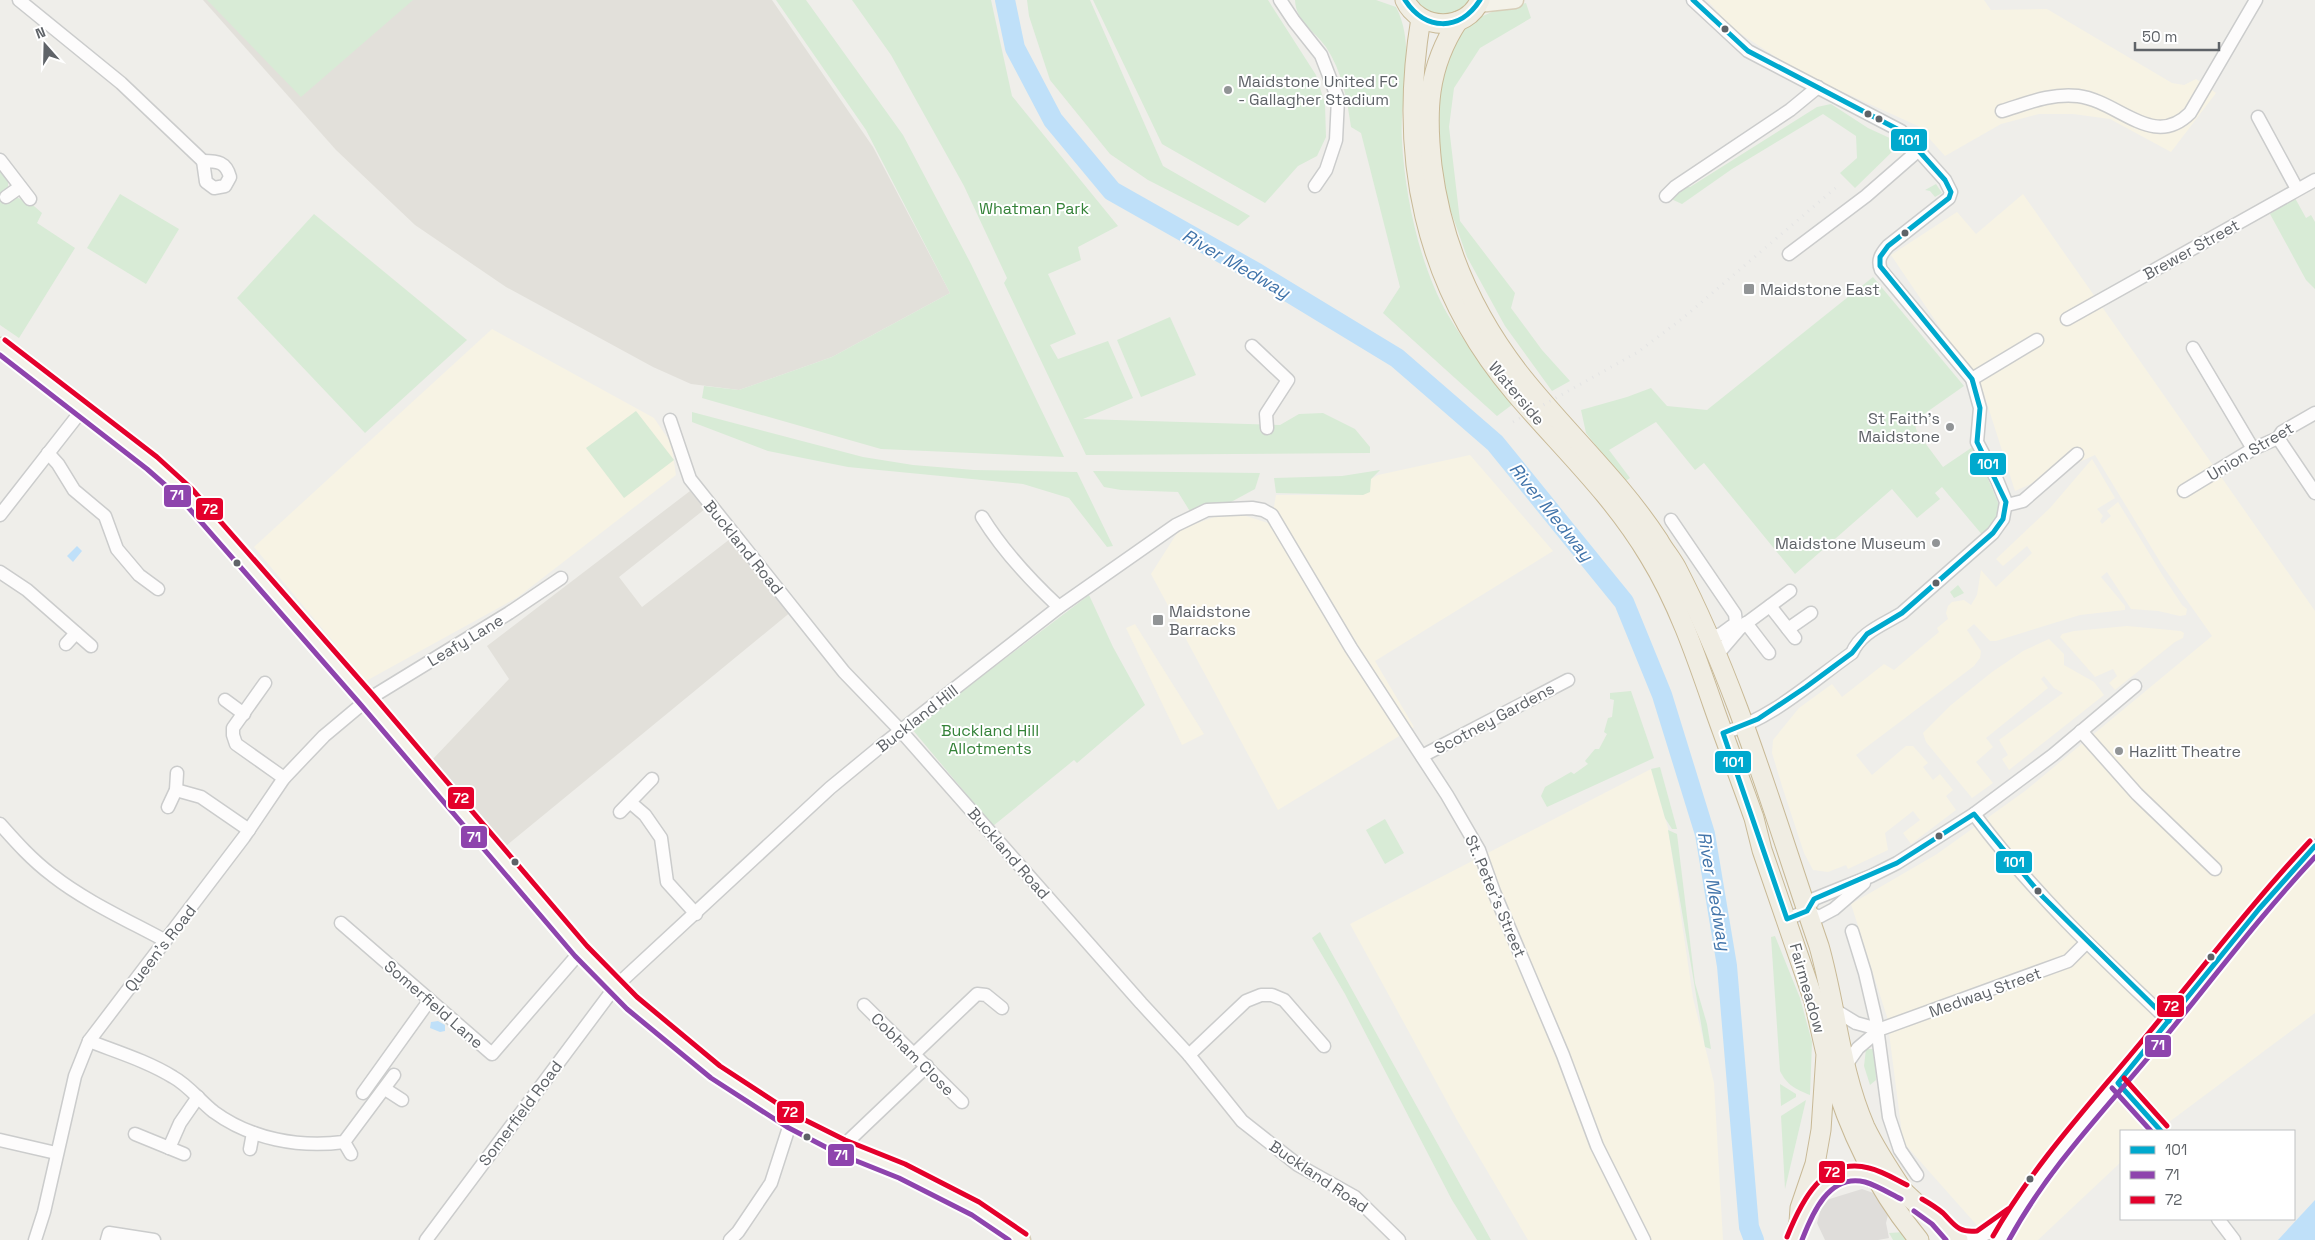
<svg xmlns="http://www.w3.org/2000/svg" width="2315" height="1240" font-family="'Space Grotesk',sans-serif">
	<rect width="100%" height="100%" fill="#efeeea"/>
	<g fill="#f7f3e4">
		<path d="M1707,0H1984L1991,10L2047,9L2172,83L2184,85L2196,79L2216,93L2171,152L2110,119L2073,114H2039L2001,124L1945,156L1918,126L1797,71L1732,28Z"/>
		<path d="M2023,194L2315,611V1013L2157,1131H2121V1162L2038,1240H1990L1903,1142L1887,1017L1851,904L1937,854L2025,791L2212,636L2162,565L2095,455L2015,491L1983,391L1891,255L1957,212L1976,234Z"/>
		<path d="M492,329L654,418L671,443L676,475L518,597L366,681L254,547Z"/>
		<path d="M1470,455L1553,551L1375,661L1414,727L1278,810L1151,574L1179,530L1214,517L1243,515L1271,524L1276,495H1363L1371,479L1378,475Z"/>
		<path d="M2092,459L2115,498L2097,509L2103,516L2100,521L2102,524L2111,516L2107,511L2118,502L2163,576L2182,605L2187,609L2186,615L2180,616L2158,611L2131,609L2107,572L2101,577L2125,606V610L2080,615L1996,641H1990L1974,624L1967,630L1981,651L1980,658L1974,666L1856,755L1872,775L1906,746H1913L1928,763L1923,767L1933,780L1940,774L1953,790L1946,796L1956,810L1911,844L1903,833L1920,820L1913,811L1885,833L1888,850L1848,869L1846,865L1828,872L1813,870L1804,853L1782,786L1772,753L1773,740L1799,708L1832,684L1842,697L1884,664L1894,670L1939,632L1937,628L1948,619L1946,613L1948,606L1952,602L1964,600L1971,605L1977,595L1981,570L1996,587L2032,553L2027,546L2003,566L1996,559L2050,508Z"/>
		<path d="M1135,624L1204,734L1182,745L1126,628Z"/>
		<path d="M2127,626L2181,631L2184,633L2183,638L2175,642L2115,690L2109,683L2117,676L2113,669L2095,677L2060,637L2062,634L2074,631Z"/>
		<path d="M2049,639L2064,654V665L2094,682L2104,695L2009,770L2002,759L2008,755L1999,740L2063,693L2054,688L2044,676L2041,679L2048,688L1986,738L1993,747L1976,762L1993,783L1972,798L1926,742L1923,733L1951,705L1992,672L2023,651Z"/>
		<path d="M1651,769L1668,828L1693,998L1714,1083L1723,1240H1528L1457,1120L1350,924Z"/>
	</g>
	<path fill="#dfddda" d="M1862,1189L1879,1195L1889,1211L1886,1223L1889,1238L1878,1240H1825L1817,1223L1823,1201Z"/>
	<g fill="#e2e0da">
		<path d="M203,0H772L873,147L950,293L832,357L739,390L691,384L653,367L506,287L415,225L336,150Z"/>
		<path d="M690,491L705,509L619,577L642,607L730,539L792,611L506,846L432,760L509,679L487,646Z"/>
	</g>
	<g fill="#d8ebd6">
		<path d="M207,0H413L301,97Z"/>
		<path d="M776,0H806L903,135L971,264L1064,457L881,449L702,398L704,386L739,390L832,357L950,293L866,130Z"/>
		<path d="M852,0H991L1012,96L1118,226L1078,247L1081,260L1048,274L1076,334L1050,345L1058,359L1108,341L1133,398L1083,419L1280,425L1299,414L1323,413L1355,429L1370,447V453L1086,455L1004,283L1007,278L964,186L891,55Z"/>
		<path d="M1027,0H1090L1163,166L1250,216L1238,226L1148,180L1110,154L1050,80L1029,16Z"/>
		<path d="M1093,0H1268L1316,75L1325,104L1326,137L1317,156L1298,166L1265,203L1162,144Z"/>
		<path d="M1295,0H1376L1396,7C1417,47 1399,97 1402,141C1405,197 1420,267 1448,315C1465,345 1493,376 1513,404L1497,416L1383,313L1400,287L1361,133L1351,127C1347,99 1342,71 1326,47C1314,30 1296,22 1295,0Z"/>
		<path d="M1414,0H1472C1464,13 1444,21 1429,14C1424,12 1418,4 1414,0Z"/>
		<path d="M1526,3L1531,18L1480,48L1454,88L1449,127L1460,221L1515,293L1511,308L1542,350L1570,381L1552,391L1505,326L1467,257L1442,186L1439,152L1438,82L1458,34L1478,18L1492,12Z"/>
		<path d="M1831,104L1868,128L1894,140L1897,147L1855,188L1840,173L1857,158L1856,136L1823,114L1732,169L1682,204L1669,198L1684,185L1690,187L1817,107Z"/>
		<path d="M0,169L8,180V189L16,197L25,201L27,200L42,213L37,223L75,248L19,338L0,325Z"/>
		<path d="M1936,184L1942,193L1935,197L1930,191L1925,190Z"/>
		<path d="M120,194L179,229L146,284L87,248Z"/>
		<path d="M2295,198L2306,218L2311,215L2315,222V289L2306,280L2270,214Z"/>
		<path d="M314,214L467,340L365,433L237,298Z"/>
		<path d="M1873,277L1964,386L1914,421L1917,432L1943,467L1974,446L2002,512L1984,537L1942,487L1935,493L1940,499L1917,518L1892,489L1795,574L1704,463L1695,470L1656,422L1609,450L1630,478L1624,482L1586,433L1581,410L1627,397L1651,388L1667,406L1707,410Z"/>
		<path d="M1170,317L1196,375L1141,397L1117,340Z"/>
		<path d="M636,411L674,460L624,498L586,448Z"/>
		<path d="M692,412L863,457L913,465L974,470L1077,472L1113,546L1107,547L1069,498L1023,484L848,467L768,451L692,422Z"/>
		<path d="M1380,470L1371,479L1370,492L1363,495L1276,493L1274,478L1342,476Z"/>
		<path d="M1093,471L1260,473L1255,489L1231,502L1214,504L1191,513L1178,492L1121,490L1104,487Z"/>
		<path d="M1958,585L1964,593L1954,598L1950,592Z"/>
		<path d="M1089,595L1113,647L1145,705L1077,763L1074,760L993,826L912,729Z"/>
		<path d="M1631,691L1654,758L1547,807L1541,796L1545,787L1571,772L1574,774L1588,764L1585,761L1595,749H1599L1607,734L1604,732L1608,718L1612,717L1614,700L1610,699V693Z"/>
		<path d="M1660,767L1677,829H1672L1665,818L1651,769Z"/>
		<path d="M1385,819L1404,853L1385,864L1366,830Z"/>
		<path d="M1668,830L1677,834L1695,983L1707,1024L1711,1049L1705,1047Z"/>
		<path d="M1320,932L1491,1240H1477L1452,1200L1345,994L1312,938Z"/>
		<path d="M1775,936L1800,998L1812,1042L1810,1095C1795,1089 1787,1085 1780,1071L1771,937Z"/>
		<path d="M1866,1049H1875L1876,1080L1870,1085L1864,1066Z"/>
		<path d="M1780,1084L1796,1094V1097L1781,1106Z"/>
		<path d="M1806,1100L1785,1189L1781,1116Z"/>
		<path d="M1904,1232L1911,1240H1893L1889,1233Z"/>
	</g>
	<g fill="#bfe0f9">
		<path d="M77,546L82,551L73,562L67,556Z"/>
		<path d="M438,1021L445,1025V1031L440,1032L430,1028L431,1022Z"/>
		<path d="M2315,1200V1240H2278Z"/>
	</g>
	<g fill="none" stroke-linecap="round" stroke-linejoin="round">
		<path stroke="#bfe0f9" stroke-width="20" d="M1005,0L1015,48L1053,120L1112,191L1257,273L1397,358L1495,443L1624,602L1662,695L1705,834L1727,966L1749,1227L1754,1240"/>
		<defs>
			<g id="minor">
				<path d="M19,0L121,83L203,161"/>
				<path d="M1280,0L1294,21L1321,55L1338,99L1336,140L1326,170L1315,186"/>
				<path d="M1693,0L1748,51L1901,131L1945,180L1951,192L1949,198L1888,246C1881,254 1877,260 1881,270L1972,379L1980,408L1977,442L1997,480L2006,502L2003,519L1993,533L1902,613C1883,625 1861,632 1852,653C1811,682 1772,719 1723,733"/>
				<path d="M2002,111C2028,103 2051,93 2078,96C2119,101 2153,150 2190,113L2256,0"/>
				<path d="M2258,117L2297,189"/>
				<path d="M0,160L30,199"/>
				<path d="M203,161C218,161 226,162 230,177L225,186L214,188L206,182Z"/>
				<path d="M1666,196L1675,187L1790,110L1818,87"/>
				<path d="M6,197L20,187"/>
				<path d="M1789,254L1866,196L1920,149"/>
				<path d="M2067,319L2315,180"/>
				<path d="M1252,346L1288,380L1266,414L1267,428"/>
				<path d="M2193,348L2253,449"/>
				<path d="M1972,379L2037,340"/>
				<path d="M670,420L690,479L844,672L901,731L1141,1003L1189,1055L1242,1121L1298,1165L1355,1197L1399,1240"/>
				<path d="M2278,438L2315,493"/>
				<path d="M48,453L58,464L74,490L105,516L117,549L139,575L158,589"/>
				<path d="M2184,491L2253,449L2278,438L2282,432L2315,413"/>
				<path d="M2007,505L2023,501L2077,454"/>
				<path d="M0,515L82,410"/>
				<path d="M982,517C1003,551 1030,580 1059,607"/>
				<path d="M1671,520L1735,614L1736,623L1721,634L1709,638"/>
				<path d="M0,572L27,590L91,646"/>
				<path d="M1770,606L1795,638"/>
				<path d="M1746,623L1769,653"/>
				<path d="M1740,628L1790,591"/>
				<path d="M1788,629L1811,613"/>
				<path d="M66,644L76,633"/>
				<path d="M1716,656L1740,628L1736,623"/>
				<path d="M265,683L233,728V735L236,744L284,778"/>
				<path d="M225,700L244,714"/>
				<path d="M2081,731L2137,794L2215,869"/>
				<path d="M1422,756L1568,680"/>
				<path d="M176,790L201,797L249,830"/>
				<path d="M631,803L645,815L661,838L667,882L696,914"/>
				<path d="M168,807L176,790L177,773"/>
				<path d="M620,812L652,779"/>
				<path d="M1974,814C2030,890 2100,956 2169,1021"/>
				<path d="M0,824C16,842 32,860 52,875C85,901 127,920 164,940"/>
				<path d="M1807,911L1819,917L1834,909L1864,883"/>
				<path d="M1787,919L1807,911L1814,899L1871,876L1897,863L1974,814L2053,755L2135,686"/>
				<path d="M341,923L492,1054L581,951"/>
				<path d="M1852,931L1865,973L1876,1020L1889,1117L1900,1150L1917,1175"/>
				<path d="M864,1005L962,1102"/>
				<path d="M1833,1009L1856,1023L1878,1029"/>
				<path d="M1878,1030L2068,961L2086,943"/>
				<path d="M89,1041C117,1052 147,1061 173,1077C188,1085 200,1101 214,1112C251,1139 299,1148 344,1142L394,1075"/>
				<path d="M914,1054L977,994L986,995L1002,1008"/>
				<path d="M1189,1055L1246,1001L1261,995H1272L1284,1000L1324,1046"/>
				<path d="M1846,1065L1858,1048L1878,1031"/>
				<path d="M2118,1083L2161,1131"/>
				<path d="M385,1089L402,1100"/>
				<path d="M363,1093L429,1001"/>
				<path d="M135,1134L184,1154"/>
				<path d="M0,1140L56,1153"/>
				<path d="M344,1142L351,1154"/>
				<path d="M842,1147L927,1066"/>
				<path d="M169,1148L180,1123L198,1097"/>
				<path d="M250,1149L253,1133"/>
				<path d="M2218,1219L2234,1240"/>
				<path d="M1952,1235C1983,1240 1985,1236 2010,1217"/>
				<path d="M35,1240L44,1212L75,1076L89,1041L244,837L284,778L324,736L367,700L509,613L561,578"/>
				<path d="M107,1240L109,1233L154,1240"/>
				<path d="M426,1240L615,987L830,788L881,746L1059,607L1176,525L1207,510L1252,508L1263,510L1272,515L1351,648L1447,795L1479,850L1494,892L1563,1055L1597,1146L1644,1240"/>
				<path d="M730,1240L738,1232L771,1183L791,1121"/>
				<path d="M2000,1240C2038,1165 2099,1106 2152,1041C2206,976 2256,907 2315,846"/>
			</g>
			<g id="major">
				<path d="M1478,4L1515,0"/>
				<path d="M0,346L152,463L185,493L367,700L581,951L632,1003L716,1072L791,1121L842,1147L902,1171L976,1209L1022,1240"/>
			</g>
			<g id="highway">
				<path d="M1405,0C1419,31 1467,32 1480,0"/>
				<path d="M1421,18C1398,155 1423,285 1515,393C1561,447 1612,494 1649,556C1678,603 1696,656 1714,708C1727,745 1741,781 1754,818L1762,850L1814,1001L1826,1054L1821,1130L1815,1164L1800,1208L1799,1222L1794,1240"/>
				<path d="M1458,21C1427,68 1426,112 1432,166C1442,245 1473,315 1523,378C1567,433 1620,481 1659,541C1664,550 1671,558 1676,567C1738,686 1775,819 1819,946C1836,1005 1840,1070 1865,1127C1876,1150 1890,1171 1904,1192"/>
				<path d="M1831,1069C1849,1132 1877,1189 1919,1240"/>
				<path d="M1807,1209L1820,1190L1829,1181L1839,1175L1863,1174L1904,1192L1918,1205L1937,1218L1958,1240"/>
			</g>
		</defs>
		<use href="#minor" stroke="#cbcccc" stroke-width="15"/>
		<use href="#major" stroke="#d7ceb8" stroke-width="19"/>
		<use href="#highway" stroke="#c8b996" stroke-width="21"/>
		<use href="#minor" stroke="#fdfcfc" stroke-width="12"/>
		<use href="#major" stroke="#f4f2e9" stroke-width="16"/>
		<use href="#highway" stroke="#f0ede3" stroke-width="19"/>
		<path stroke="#e4e4e4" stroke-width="3" stroke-dasharray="1 6" stroke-linecap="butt" d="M1513,422L1638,352L1683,318L1839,185"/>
		<defs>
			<g id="bus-1">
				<path d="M1405,0C1425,31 1460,32 1480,0"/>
				<path d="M1693,0L1748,51L1901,131L1945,180L1951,192L1949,198L1888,246L1880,257V266L1972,379L1980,408L1977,442L2006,502L2003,519L1993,533L1902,613L1867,634L1852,653L1806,687L1758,719L1723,733L1787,919L1807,911L1814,899L1897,863L1974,814L2042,896L2169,1021"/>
				<path d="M2161,1131L2118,1083L2259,909L2315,846"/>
			</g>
			<g id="bus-2">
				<path d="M0,355L147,469L180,498L361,705L575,956L627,1009L711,1078L787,1127L839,1154L899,1178L972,1215L1009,1240"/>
				<path d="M2112,1088L2151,1131"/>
				<path d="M1914,1211L1932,1224L1946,1240"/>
				<path d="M1802,1240C1812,1214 1829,1173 1865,1182C1878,1186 1889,1193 1901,1199"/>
				<path d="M2009,1240C2048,1168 2105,1110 2157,1047C2209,984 2259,917 2315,857"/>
			</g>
			<g id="bus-3">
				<path d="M5,340L157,457L191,488L373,695L587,946L637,997L720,1066L795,1115L845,1140L905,1164L979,1202L1026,1234"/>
				<path d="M2124,1078L2167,1126"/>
				<path d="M1922,1199C1929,1203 1937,1208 1943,1213C1955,1225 1958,1233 1977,1231L2008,1209"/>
				<path d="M1993,1236C2035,1162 2093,1101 2147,1035C2201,970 2252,903 2310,841"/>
				<path d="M1787,1237C1801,1202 1823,1156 1869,1168C1882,1171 1895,1179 1907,1185"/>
			</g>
		</defs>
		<use href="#bus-1" stroke="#fff" stroke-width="9"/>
		<use href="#bus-2" stroke="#fff" stroke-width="9"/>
		<use href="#bus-3" stroke="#fff" stroke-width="9"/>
		<use href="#bus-1" stroke="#00a9ce" stroke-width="5"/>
		<use href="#bus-2" stroke="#8e44ad" stroke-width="5"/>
		<use href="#bus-3" stroke="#e4002b" stroke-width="5"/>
	</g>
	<g fill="#5f6368" stroke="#fff" stroke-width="2">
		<circle cx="1725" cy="29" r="4.5"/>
		<circle cx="1868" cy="114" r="4.5"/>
		<circle cx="1879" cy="119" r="4.5"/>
		<circle cx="1905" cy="233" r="4.5"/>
		<circle cx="237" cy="563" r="4.5"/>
		<circle cx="1936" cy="583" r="4.5"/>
		<circle cx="1939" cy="836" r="4.5"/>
		<circle cx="515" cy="862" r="4.5"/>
		<circle cx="2038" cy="891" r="4.5"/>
		<circle cx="2211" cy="957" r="4.5"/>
		<circle cx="807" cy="1137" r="4.5"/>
		<circle cx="2030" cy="1179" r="4.5"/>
	</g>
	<g fill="#919496" stroke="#fff" stroke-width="2">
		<circle cx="1228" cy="90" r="5"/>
		<rect x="1743" y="283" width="12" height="12" rx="2.5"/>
		<circle cx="1950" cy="427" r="5"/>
		<circle cx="1936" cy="543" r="5"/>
		<rect x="1152" y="614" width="12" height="12" rx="2.5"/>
		<circle cx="2119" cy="751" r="5"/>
	</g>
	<g text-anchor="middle" stroke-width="4" stroke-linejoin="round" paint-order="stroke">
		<g font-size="16" fill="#5f6368" stroke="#fff" text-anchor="start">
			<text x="1238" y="87">Maidstone United FC<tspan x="1238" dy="18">- Gallagher Stadium</tspan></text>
			<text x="1760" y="295">Maidstone East</text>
			<text x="1940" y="424" text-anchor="end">St Faith's<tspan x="1940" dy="18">Maidstone</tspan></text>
			<text x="1926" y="549" text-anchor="end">Maidstone Museum</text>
			<text x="1169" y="617">Maidstone<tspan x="1169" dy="18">Barracks</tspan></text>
			<text x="2129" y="757">Hazlitt Theatre</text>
		</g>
		<g font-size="16" fill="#348238" stroke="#fff">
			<text x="1034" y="214">Whatman Park</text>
			<text x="990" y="736">Buckland Hill<tspan x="990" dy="18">Allotments</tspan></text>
		</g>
		<g font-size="16" fill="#5f6368" stroke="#fff">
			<text transform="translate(2191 249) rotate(-29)" y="6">Brewer Street</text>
			<text transform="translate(1517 393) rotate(50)" y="6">Waterside</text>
			<text transform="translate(2250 451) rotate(-31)" y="6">Union Street</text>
			<text transform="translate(744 547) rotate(51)" y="6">Buckland Road</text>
			<text transform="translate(465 640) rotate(-31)" y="6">Leafy Lane</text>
			<text transform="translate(917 718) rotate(-38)" y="6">Buckland Hill</text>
			<text transform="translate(1494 718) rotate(-28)" y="6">Scotney Gardens</text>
			<text transform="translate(1009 853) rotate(49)" y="6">Buckland Road</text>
			<text transform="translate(1496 896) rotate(67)" y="6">St. Peter's Street</text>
			<text transform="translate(160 948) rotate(-52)" y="6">Queen's Road</text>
			<text transform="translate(1808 988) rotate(74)" y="6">Fairmeadow</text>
			<text transform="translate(1985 992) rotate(-20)" y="6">Medway Street</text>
			<text transform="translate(434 1004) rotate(41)" y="6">Somerfield Lane</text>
			<text transform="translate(913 1054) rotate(45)" y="6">Cobham Close</text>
			<text transform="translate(520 1113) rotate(-53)" y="6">Somerfield Road</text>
			<text transform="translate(1319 1176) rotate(34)" y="6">Buckland Road</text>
		</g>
		<g font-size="18" font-style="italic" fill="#4174aa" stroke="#fff">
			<text transform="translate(1236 264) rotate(30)" y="6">River Medway</text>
			<text transform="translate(1551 512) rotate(51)" y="6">River Medway</text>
			<text transform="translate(1714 891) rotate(80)" y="6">River Medway</text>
		</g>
	</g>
	<g stroke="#fff" stroke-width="2">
		<rect x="1890" y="128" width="38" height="24" rx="5" fill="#00a9ce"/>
		<rect x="1969" y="452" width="38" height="24" rx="5" fill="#00a9ce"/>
		<rect x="163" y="484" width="29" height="24" rx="5" fill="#8e44ad"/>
		<rect x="195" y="497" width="29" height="24" rx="5" fill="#e4002b"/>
		<rect x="1714" y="750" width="38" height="24" rx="5" fill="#00a9ce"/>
		<rect x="447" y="786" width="28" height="24" rx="5" fill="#e4002b"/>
		<rect x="460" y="825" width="28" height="24" rx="5" fill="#8e44ad"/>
		<rect x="1995" y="850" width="38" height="24" rx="5" fill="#00a9ce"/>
		<rect x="2156" y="994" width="29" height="24" rx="5" fill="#e4002b"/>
		<rect x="2144" y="1034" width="28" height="24" rx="5" fill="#8e44ad"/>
		<rect x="776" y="1100" width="29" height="24" rx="5" fill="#e4002b"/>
		<rect x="827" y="1143" width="28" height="24" rx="5" fill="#8e44ad"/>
		<rect x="1818" y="1160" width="28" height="24" rx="5" fill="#e4002b"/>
	</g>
	<g font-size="14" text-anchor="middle" font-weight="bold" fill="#fff">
		<text x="1909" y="145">101</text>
		<text x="1988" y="469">101</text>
		<text x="177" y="500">71</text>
		<text x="210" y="514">72</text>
		<text x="1733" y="767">101</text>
		<text x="461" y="803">72</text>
		<text x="474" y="842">71</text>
		<text x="2014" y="867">101</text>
		<text x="2171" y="1011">72</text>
		<text x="2158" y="1050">71</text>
		<text x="790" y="1117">72</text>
		<text x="841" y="1160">71</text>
		<text x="1832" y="1177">72</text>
	</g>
	<rect x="2120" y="1130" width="175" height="90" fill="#ffffff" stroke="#bfc1c3"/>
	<rect x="2130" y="1146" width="25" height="8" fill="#00a9ce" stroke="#bfc1c3"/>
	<text x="2165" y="1155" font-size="15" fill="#5f6368">101</text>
	<rect x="2130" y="1171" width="25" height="8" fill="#8e44ad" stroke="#bfc1c3"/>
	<text x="2165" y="1180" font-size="15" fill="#5f6368">71</text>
	<rect x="2130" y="1196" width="25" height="8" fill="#e4002b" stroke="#bfc1c3"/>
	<text x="2165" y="1205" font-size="15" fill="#5f6368">72</text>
	<g transform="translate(45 45) rotate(340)" stroke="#ffffff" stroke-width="4" paint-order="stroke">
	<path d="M0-4L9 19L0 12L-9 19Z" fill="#5f6368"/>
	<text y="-8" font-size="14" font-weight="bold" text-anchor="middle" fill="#5f6368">N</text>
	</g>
	<path d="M2135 42v8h84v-8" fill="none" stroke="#5f6368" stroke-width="2.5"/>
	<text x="2142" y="42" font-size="15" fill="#5f6368" stroke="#ffffff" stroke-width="4" paint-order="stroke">50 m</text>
</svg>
